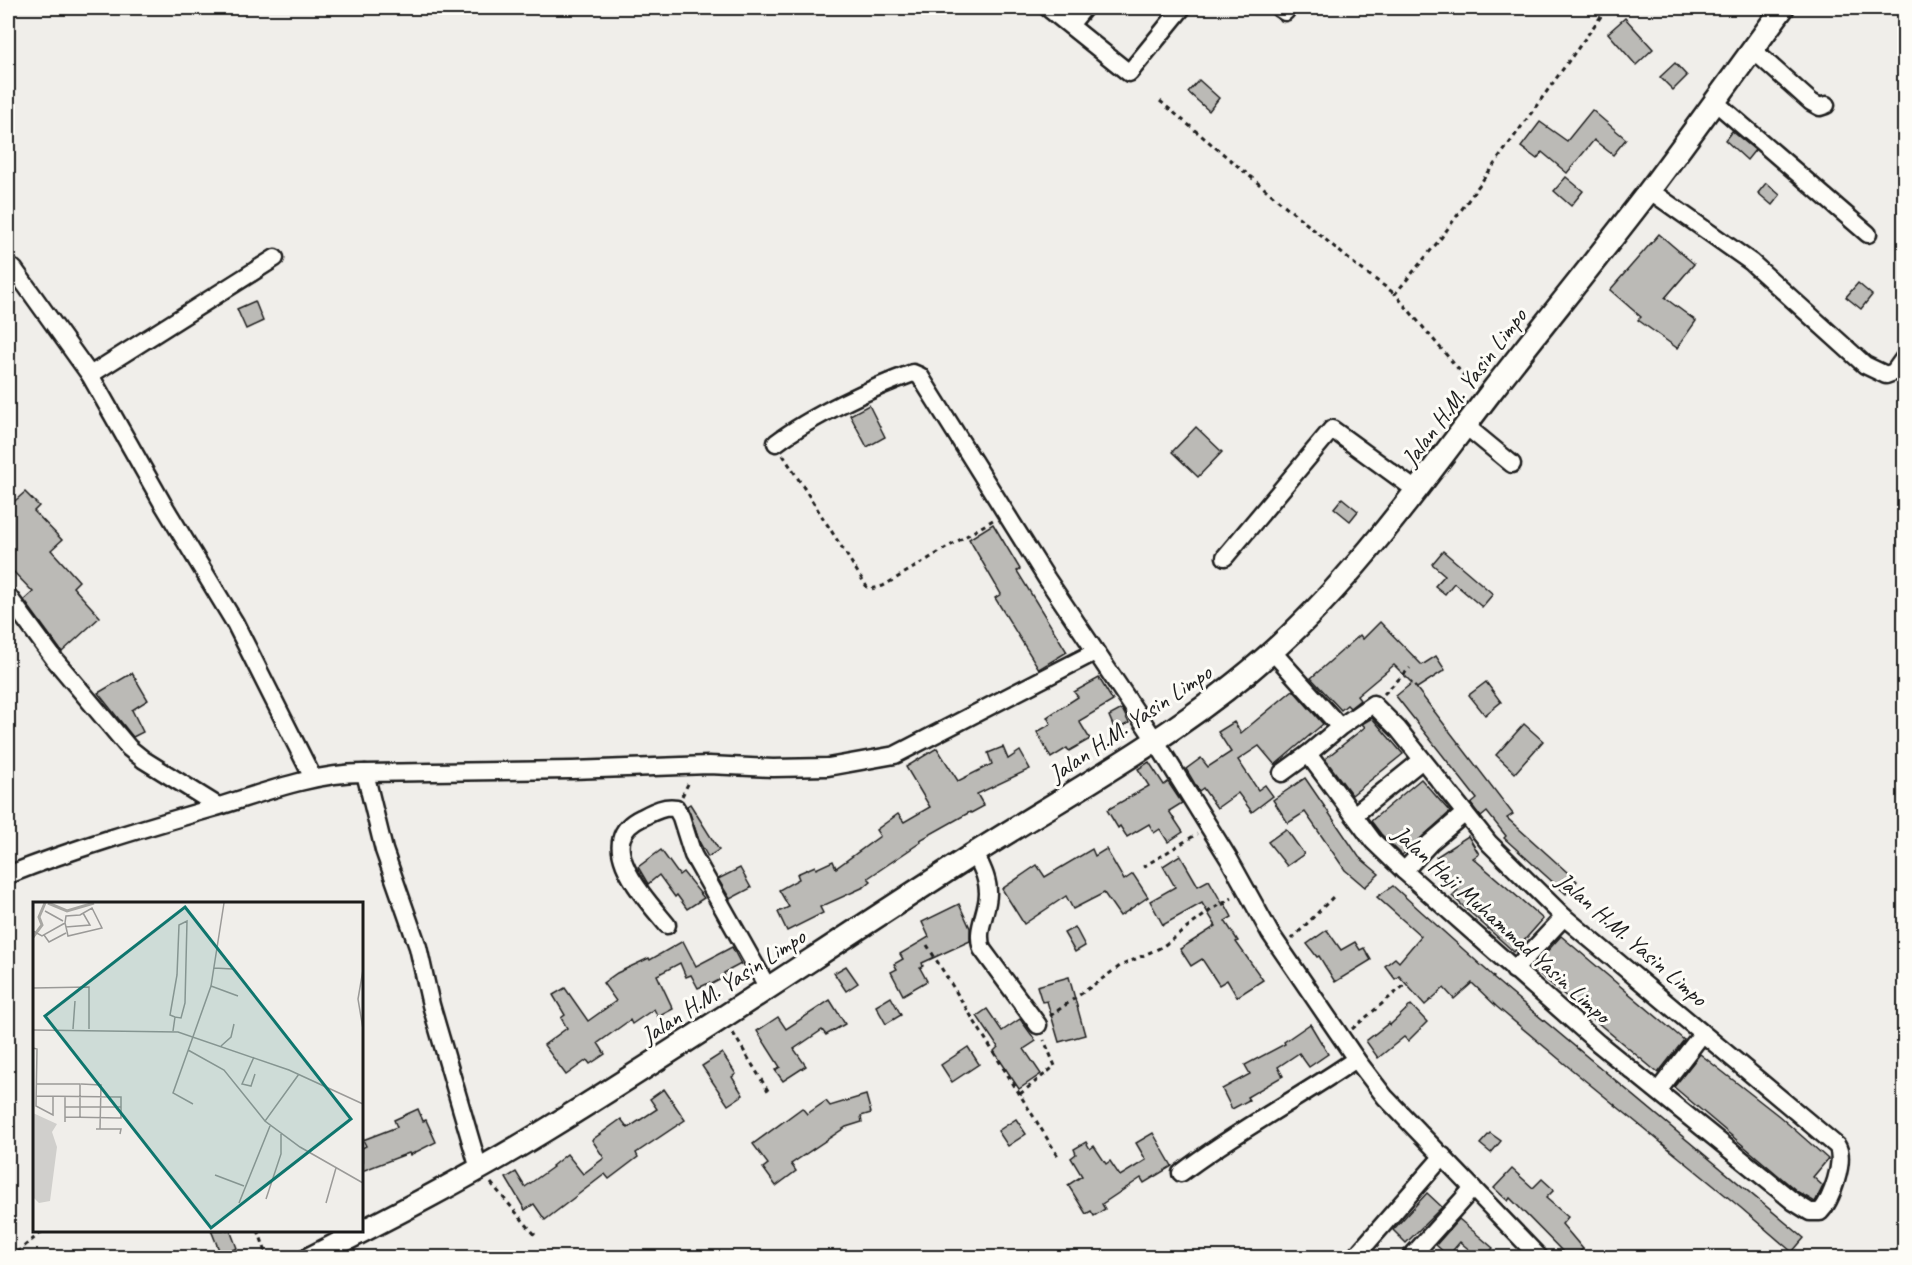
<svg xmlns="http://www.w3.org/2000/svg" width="1912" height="1265" font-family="Caveat,sans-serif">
	<rect width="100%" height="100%" fill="#f0eeea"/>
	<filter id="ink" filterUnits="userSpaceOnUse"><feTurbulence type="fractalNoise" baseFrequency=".0167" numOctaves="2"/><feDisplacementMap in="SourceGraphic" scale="12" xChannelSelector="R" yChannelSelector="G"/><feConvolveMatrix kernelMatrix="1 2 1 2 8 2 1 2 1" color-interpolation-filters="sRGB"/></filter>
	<g filter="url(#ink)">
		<g fill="#bbbab6" stroke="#1c1c1c" stroke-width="1.5">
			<path d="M1625,18L1653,49L1636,65L1608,33Z"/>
			<path d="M1675,63L1687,76L1673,90L1660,77Z"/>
			<path d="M1199,80L1219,98L1209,111L1188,92Z"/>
			<path d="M1592,110L1626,139L1613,155L1594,140L1567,173L1542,152L1537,159L1521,147L1540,122L1567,141Z"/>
			<path d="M1732,131L1755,150L1747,160L1725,140Z"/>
			<path d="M1566,177L1583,191L1571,206L1554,191Z"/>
			<path d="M1766,183L1780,195L1772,205L1758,193Z"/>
			<path d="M1659,234L1694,264L1665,298L1696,321L1677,348L1638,320L1641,317L1610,290Z"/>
			<path d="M1858,283L1872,295L1861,309L1846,297Z"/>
			<path d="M255,301L263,321L246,329L237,309Z"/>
			<path d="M869,405L885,437L867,447L850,415Z"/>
			<path d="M1196,427L1222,452L1198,477L1172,452Z"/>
			<path d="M25,492L39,506L34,511L62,540L51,550L79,581L73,587L100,617L62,652L24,600L33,592L8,566V507Z"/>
			<path d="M1342,498L1358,511L1350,521L1334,508Z"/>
			<path d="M993,524L1020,569L1017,571L1067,652L1039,669L995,598L1001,594L969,539Z"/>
			<path d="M1443,551L1493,594L1482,607L1454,583L1445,594L1435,586L1445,575L1432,564Z"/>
			<path d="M1380,622L1422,665L1436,656L1445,670L1417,688L1414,685L1513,814L1507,818L1577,881L1566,894L1504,838L1506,836L1487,812L1481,817L1471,804L1477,799L1396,696L1412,683L1394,665L1357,696L1360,700L1350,708L1347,705L1341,710L1311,678L1360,635L1363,639Z"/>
			<path d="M132,673L148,700L132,710L143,732L133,737L98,693Z"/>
			<path d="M1099,678L1113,701L1079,721L1090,739L1069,751L1067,748L1051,758L1037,732L1051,724L1047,717L1078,697L1074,692Z"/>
			<path d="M1486,682L1501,702L1485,715L1469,695Z"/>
			<path d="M1293,690L1323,724L1275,765L1259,746L1238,760L1258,790L1265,785L1273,796L1252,812L1238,793L1217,808L1203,788L1199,791L1186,769L1201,758L1208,767L1231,752L1218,732L1234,722L1241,733Z"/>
			<path d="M1122,709L1129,723L1115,730L1109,716Z"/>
			<path d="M1372,718L1403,754L1352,795L1325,759L1365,727L1362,724Z"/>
			<path d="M1524,724L1543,741L1515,773L1496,755Z"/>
			<path d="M1003,747L1008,759L1020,751L1030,769L977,794L984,806L971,813L970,812L920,840L921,842L868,878L871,881L864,887L820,907L823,913L787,931L778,912L789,907L779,890L799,879L797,874L815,866L816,869L833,861L836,868L880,836L876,830L898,814L904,822L930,807L906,767L937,748L958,781L992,764L988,753Z"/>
			<path d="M1149,762L1164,785L1168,782L1182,803L1169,811L1183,832L1168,842L1160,829L1154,833L1149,824L1127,837L1120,826L1118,828L1107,810L1149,786L1138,769Z"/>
			<path d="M1305,778L1359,857L1379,874L1365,887L1345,870L1305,812L1288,823L1273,800Z"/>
			<path d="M1421,779L1450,812L1402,855L1381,834L1371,821Z"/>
			<path d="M690,804L719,850L708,857L700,843L687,806Z"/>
			<path d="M1286,829L1304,854L1287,866L1268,842Z"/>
			<path d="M1468,836L1479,854L1473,858L1543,919L1514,952L1452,896L1458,890L1436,857Z"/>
			<path d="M1092,849L1095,856L1106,849L1124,880L1133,874L1148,897L1120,916L1104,893L1073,909L1066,896L1024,924L1002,889L1037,865L1045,877Z"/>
			<path d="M661,850L679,875L683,872L704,898L687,909L677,895L675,897L659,875L648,884L638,867Z"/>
			<path d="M1180,855L1198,886L1209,880L1223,905L1225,904L1232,917L1225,921L1238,941L1236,942L1263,980L1237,997L1227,980L1219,985L1202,959L1191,966L1180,949L1216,926L1202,903L1163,925L1150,901L1175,887L1163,866Z"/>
			<path d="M740,868L751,888L730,899L718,879Z"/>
			<path d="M1393,886L1494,977L1493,978L1804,1238L1792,1252L1741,1208L1571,1069L1497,1007L1472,983L1454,999L1444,988L1425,1005L1399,976L1395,979L1385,966L1395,958L1399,962L1421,936L1377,897Z"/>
			<path d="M959,904L970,928V941L922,963L923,966L920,968L927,981L903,995L891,972L897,969L894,964L903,959L900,954L929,937L922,922Z"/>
			<path d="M1075,927L1085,946L1075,952L1064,933Z"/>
			<path d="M1327,930L1341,950L1355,942L1360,950L1364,948L1371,960L1335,982L1319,956L1317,957L1307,944Z"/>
			<path d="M1561,936L1684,1040L1658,1073L1532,968Z"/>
			<path d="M683,941L696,966L732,947L741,964L724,973L725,977L710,985L709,983L698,988L691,975L686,977L680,963L657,975L673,1009L658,1017L654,1009L632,1024L630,1020L598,1043L605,1054L590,1064L587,1060L566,1075L544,1045L567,1028L561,1018L565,1015L553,995L565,988L588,1021L616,1001L603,983L617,973L649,958L650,960Z"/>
			<path d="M846,966L858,983L846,991L834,973Z"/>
			<path d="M1069,977L1085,1035L1059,1042L1047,1001L1042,1002L1037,986Z"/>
			<path d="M891,997L901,1015L886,1024L876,1006Z"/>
			<path d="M830,1000L845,1024L826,1035L822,1030L794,1049L806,1066L783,1081L775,1070L780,1067L757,1031L778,1017L786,1029Z"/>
			<path d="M1411,1005L1427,1022L1408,1041L1404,1037L1378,1058L1366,1041L1389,1023L1390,1025Z"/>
			<path d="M987,1009L1002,1031L1020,1019L1036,1041L1024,1049L1041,1074L1019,1089L994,1051L998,1047L977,1016Z"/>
			<path d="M1310,1024L1328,1054L1309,1067L1299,1053L1278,1067L1283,1076L1247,1097L1249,1100L1232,1109L1222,1089L1250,1074L1245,1065L1285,1044L1284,1042Z"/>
			<path d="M968,1047L979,1064L952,1082L941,1065Z"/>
			<path d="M722,1053L736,1074L732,1077L743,1095L728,1105L702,1066Z"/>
			<path d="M1700,1054L1779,1116L1828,1159L1813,1177L1823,1186L1815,1202L1798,1192L1674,1087Z"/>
			<path d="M664,1089L685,1120L636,1153L638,1157L609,1179L605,1174L545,1220L534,1204L525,1210L506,1178L516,1172L525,1187L553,1167L552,1166L567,1154L583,1174L604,1158L592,1140L621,1119L628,1128L657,1109L650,1099Z"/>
			<path d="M866,1095L871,1113L861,1116L862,1122L846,1127L791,1164L796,1171L776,1186L763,1168L768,1164L753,1144L802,1108L807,1114L826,1101L830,1106Z"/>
			<path d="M418,1109L423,1121L426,1120L436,1142L410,1155L409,1153L362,1171V1148L366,1146L363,1140L397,1127L394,1120Z"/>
			<path d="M1016,1119L1026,1134L1008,1146L998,1131Z"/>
			<path d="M1153,1133L1172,1166L1144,1183L1141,1178L1102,1204L1105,1209L1094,1216L1091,1211L1086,1214L1068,1185L1082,1176L1071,1158L1076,1154L1074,1149L1086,1142L1090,1149L1094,1146L1106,1164L1110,1161L1120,1176L1146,1160L1136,1143Z"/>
			<path d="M1490,1133L1501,1141L1491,1153L1480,1144Z"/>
			<path d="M1512,1169L1533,1188L1542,1179L1554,1190L1546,1198L1568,1217L1562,1224L1583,1249L1573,1257H1568L1510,1198L1508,1201L1494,1188Z"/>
			<path d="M1427,1193L1442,1207L1406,1243L1393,1230Z"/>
			<path d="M1459,1219L1493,1248L1485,1257H1478L1460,1242L1448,1256L1436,1245Z"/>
			<path d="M211,1230H230L237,1248L221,1255Z"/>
		</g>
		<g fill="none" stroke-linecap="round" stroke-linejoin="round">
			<defs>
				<g id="minor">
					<path d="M1048,8L1129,73L1182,8"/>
					<path d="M1279,8L1285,12L1288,8"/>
					<path d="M1070,25L1084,8"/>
					<path d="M1752,49L1811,102L1820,107L1826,105"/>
					<path d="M1714,101L1868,234"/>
					<path d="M1649,190L1751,262L1865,365L1886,375L1894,372L1904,358"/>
					<path d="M14,269L90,375L163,504L235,623L313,778"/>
					<path d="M90,375L275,258"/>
					<path d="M1466,426L1512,464"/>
					<path d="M776,443C812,416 871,388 913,373L920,376L1047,579L1155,740L1229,859L1270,933L1356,1059L1385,1097L1540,1258"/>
					<path d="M1225,557L1332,429L1417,491"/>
					<path d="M8,596L55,660L129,748L144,760L218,806"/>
					<path d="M1272,651L1340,727L1308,754L1373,841L1404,871L1598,1043L1794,1202L1810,1212H1820C1831,1201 1846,1160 1837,1146L1564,917L1489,843L1398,729L1373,704L1340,727"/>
					<path d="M365,773L572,770L709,765L773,768L828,767L895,755L1095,652"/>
					<path d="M1282,773L1308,754"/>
					<path d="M1354,815L1422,760"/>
					<path d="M975,853C981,866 988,878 988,893C988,913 975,929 982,949L1038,1025"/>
					<path d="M1404,871L1430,843L1465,813"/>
					<path d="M8,875C75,848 144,828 213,808C259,794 317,772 365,773L384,850L418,947L431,1005L479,1169"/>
					<path d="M667,925C646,899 591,842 641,818C653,812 663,806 676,808L681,817L693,855L768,988"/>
					<path d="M1514,970L1564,917"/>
					<path d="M1658,1091L1702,1034"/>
					<path d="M1181,1173C1236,1131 1298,1099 1356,1059"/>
					<path d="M1354,1258L1443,1156"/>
					<path d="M1410,1258L1473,1188"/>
				</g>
				<path id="major" d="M310,1258C389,1218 469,1177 544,1131C690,1042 831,945 975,853C1082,785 1198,724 1290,635C1366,562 1427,476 1491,392C1543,325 1597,259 1649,191C1695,130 1738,69 1783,8"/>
			</defs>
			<use href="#minor" stroke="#1c1c1c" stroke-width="21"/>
			<use href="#major" stroke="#1c1c1c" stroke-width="26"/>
			<g stroke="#1c1c1c" stroke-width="3" stroke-dasharray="4.5 4.5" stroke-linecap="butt">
				<path d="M1160,101L1357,266L1395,294"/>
				<path d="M1471,384L1395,294L1441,238L1607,8"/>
				<path d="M783,455L867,587L871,589L883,586L993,520"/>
				<path d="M1384,694L1410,668"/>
				<path d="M682,796L690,780"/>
				<path d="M1143,867L1197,834"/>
				<path d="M1292,939L1335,895"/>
				<path d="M927,945L1058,1156"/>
				<path d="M1050,1016L1120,966L1162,947L1211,910L1232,898"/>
				<path d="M1352,1029L1408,982"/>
				<path d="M733,1033L770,1094"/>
				<path d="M1020,1094L1055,1066L1044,1040"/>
				<path d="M491,1183L536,1236"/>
				<path d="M258,1230L268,1258"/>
				<path d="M10,1258L44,1230"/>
			</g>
			<use href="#minor" stroke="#fdfcf7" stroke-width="16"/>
			<use href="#major" stroke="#fdfcf7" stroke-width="21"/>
		</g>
	</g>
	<g text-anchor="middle" stroke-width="6" stroke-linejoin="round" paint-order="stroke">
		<g font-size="24" fill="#1c1c1c" stroke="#fdfcf7">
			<text transform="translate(1464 387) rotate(-53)" y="8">Jalan H.M. Yasin Limpo</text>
			<text transform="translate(1130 723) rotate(-34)" y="8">Jalan H.M. Yasin Limpo</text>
			<text transform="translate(1502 924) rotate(42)" y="8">Jalan Haji Muhammad Yasin Limpo</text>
			<text transform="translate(1632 939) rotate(41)" y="8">Jalan H.M. Yasin Limpo</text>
			<text transform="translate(723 986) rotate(-33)" y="8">Jalan H.M. Yasin Limpo</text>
		</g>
	</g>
	<g transform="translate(33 902)">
		<rect width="330" height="330" fill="#f0eeea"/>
		<path d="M0,211L24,222L19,230L24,245L17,299L6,301L0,295Z" fill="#d0cfcc"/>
		<path fill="none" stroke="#a8a7a3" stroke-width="3" d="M15,1L34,9L61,1M0,35L9,23L6,15L12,1"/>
		<path fill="none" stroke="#9b9a98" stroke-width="1.5" d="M12,9L30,19M32,21L33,14L47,13L59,6L69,26L35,34L33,25M0,29L9,34L32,21L33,25L57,23L50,11M11,33L16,40L33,31M181,66L200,67M330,68L325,97L330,127M178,84L205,94M0,86L56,85V127M40,127L42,99M0,128L145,130L256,168L330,202M140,129L142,115L148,116L152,101L154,19L146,23L144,73L137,113L142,115M188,144L198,135L201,122M0,146L4,147L3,204L20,213V195M155,148L191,168L232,219M221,155L209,182L218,184L222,172M266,172L232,219L267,245L330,281M3,182H47V216M48,182L68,183L67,227M3,194L88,195V216L32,215M160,202L140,191L178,84L191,1M32,205H88M32,220V194M63,227H88L87,232M182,273L211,284M233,297L248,252V232M206,301L237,224M293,301L303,266"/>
		<path fill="#0f766e" fill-opacity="0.15" stroke="#0f766e" stroke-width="3" d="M152,5L318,217L178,326L12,114Z"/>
		<rect width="330" height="330" fill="none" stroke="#1c1c1c" stroke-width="3"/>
	</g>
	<rect width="1912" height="1265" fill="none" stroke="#fdfcf7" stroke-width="30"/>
	<rect x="15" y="15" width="1882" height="1235" fill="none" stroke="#1c1c1c" stroke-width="2" filter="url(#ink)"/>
</svg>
